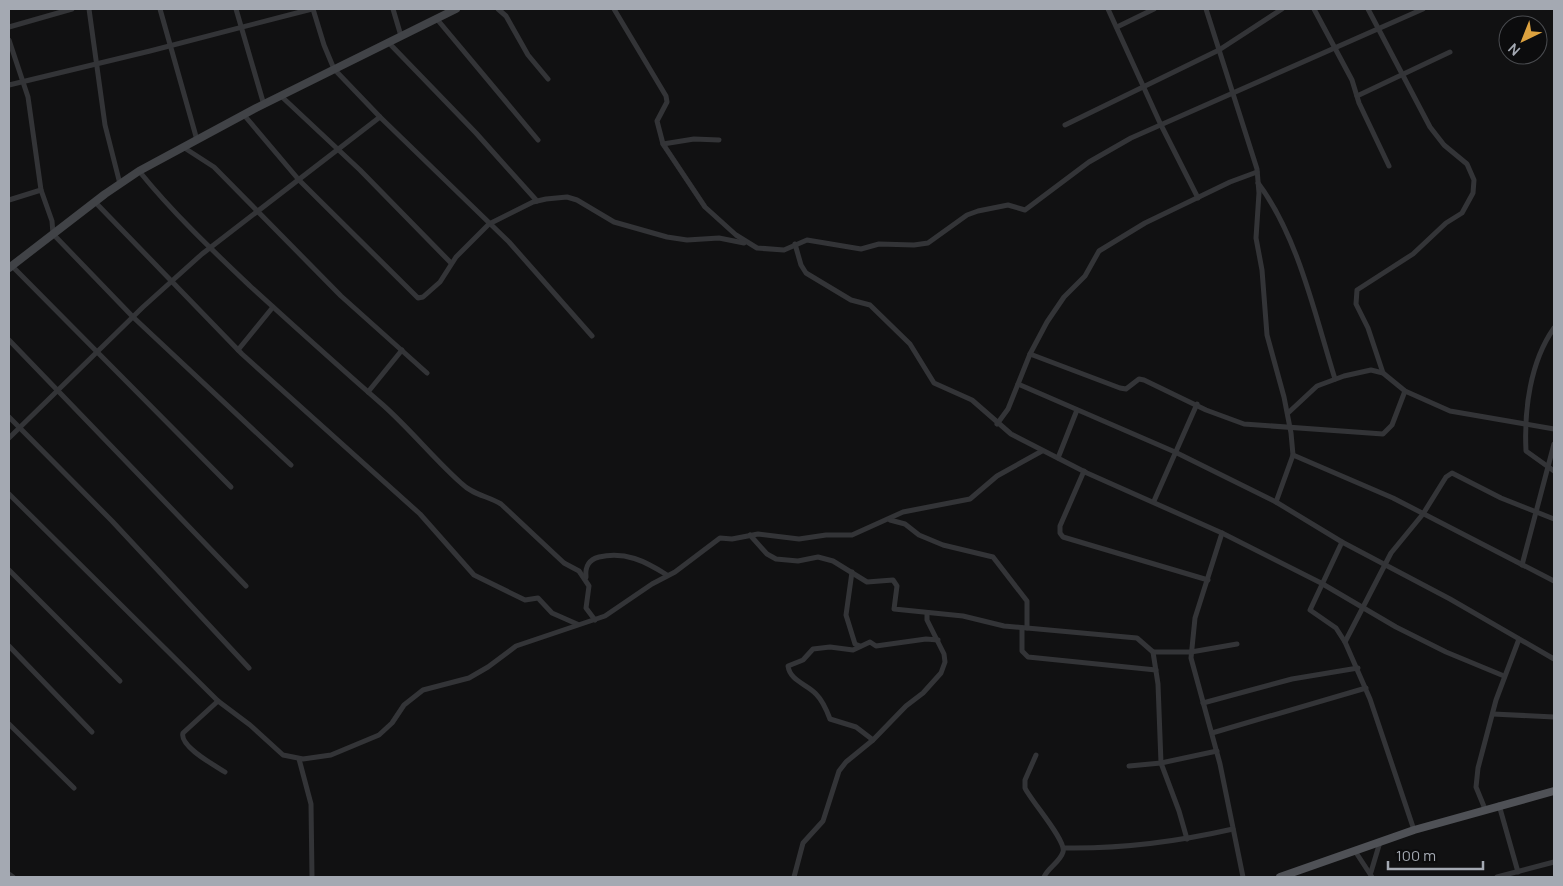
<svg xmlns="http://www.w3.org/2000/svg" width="1563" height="886" font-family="Manrope,sans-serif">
	<rect width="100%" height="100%" fill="#111112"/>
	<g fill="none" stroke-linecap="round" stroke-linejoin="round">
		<g stroke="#333437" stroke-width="5">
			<path d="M89,9L105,125L120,184"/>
			<path d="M160,9L197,140"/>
			<path d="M236,9L264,105"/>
			<path d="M313,9L324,45L334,69L380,117L509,242L592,336"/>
			<path d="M393,9L401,36"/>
			<path d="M498,9L506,16L528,55L548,79"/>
			<path d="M614,9L666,96L667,102L657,121L663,144L705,207L736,235L757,248L784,250L807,240L861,249L879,244L914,245L928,243L967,215L978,211L1008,205L1025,210L1089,162L1131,138L1423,9"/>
			<path d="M1108,9L1160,123L1198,198"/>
			<path d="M1206,9L1257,169L1259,193L1256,238L1262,270L1267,335L1284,397L1291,433L1293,455L1276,502L1342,542L1310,610L1336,628L1345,642L1370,699L1414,830"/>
			<path d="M1314,9L1352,80L1359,103L1389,166"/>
			<path d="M1368,9L1430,127L1444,145L1467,164L1474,180L1473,193L1462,213L1446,223L1413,254L1357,290L1356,304L1368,328L1383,373"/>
			<path d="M436,18L538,140"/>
			<path d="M9,27L72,9"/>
			<path d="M1117,27L1154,9"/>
			<path d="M9,40L28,97L41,190L52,221L53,234L133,317L291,465"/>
			<path d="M388,42L476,133L537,201"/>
			<path d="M9,85L150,51L312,9"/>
			<path d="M281,96L360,170L451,263"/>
			<path d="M1357,96L1450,52"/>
			<path d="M244,115L299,180L418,298L423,297L440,282L456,257L489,224L533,202L546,199L567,197L577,200L614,222L667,237L687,240L719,238L744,243"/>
			<path d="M1065,125L1219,50L1282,9"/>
			<path d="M663,144L694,139L719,140"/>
			<path d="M183,147L214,167L341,296L427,373"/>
			<path d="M139,171C173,213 211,249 250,286C294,326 338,366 383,405C411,430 434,459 461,483C473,495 488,496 501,504L564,563L579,571L589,586L586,608L595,620"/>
			<path d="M1258,183C1298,236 1315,315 1335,379"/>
			<path d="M9,200L41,190"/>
			<path d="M95,202L242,354L420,514L474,575L525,600L538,598L552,613L577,624"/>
			<path d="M795,244L801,265L806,273L851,300L870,305L910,344L934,383L972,400L1011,434L1087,473L1222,533L1321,583L1396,627L1446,652L1504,676"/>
			<path d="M11,265L231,487"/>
			<path d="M1554,328C1530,362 1524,410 1526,451L1554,471"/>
			<path d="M9,340L246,586"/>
			<path d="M238,350L273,307"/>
			<path d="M1030,354L1120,388L1126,389L1139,379L1144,380L1206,410L1244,424L1383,434L1392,425L1405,391"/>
			<path d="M1018,384L1175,452L1276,502"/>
			<path d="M368,392L402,350"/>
			<path d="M1288,413L1317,386L1344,376L1371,370L1383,373L1405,391L1450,411L1554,429"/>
			<path d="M9,417L112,521L249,668"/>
			<path d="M997,424L1008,409L1030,354L1047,322L1064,297L1085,276L1099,251L1145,223L1230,182L1257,172"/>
			<path d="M9,438L143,307L202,254L380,117"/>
			<path d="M1293,455L1393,498L1554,581"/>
			<path d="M1058,458L1077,410"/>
			<path d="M1084,471L1060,526V533L1063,537L1208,580"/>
			<path d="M9,494L218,701L250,725L283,755L303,759L331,755L379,735L392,723L404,705L423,690L469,678L488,667L516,646L605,616L652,584L675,572L720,538L732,539L758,534L799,539L826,535H852L903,512L970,499L997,476L1042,451"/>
			<path d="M1154,501L1197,404"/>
			<path d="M890,520L905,524L919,535L943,545L993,557L1027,601V628"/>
			<path d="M1222,533L1195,618L1191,658L1220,764L1243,877"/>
			<path d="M750,535L767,554L776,559L798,561L818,557L833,561L867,582L893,580L897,586L894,609L963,616L1004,626L1137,638L1153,652L1158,684L1161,763L1179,811L1187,839"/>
			<path d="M1342,542L1450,599L1554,659"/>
			<path d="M1522,565L1554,444"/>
			<path d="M9,570L120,681"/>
			<path d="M852,572L846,615L855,644L860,646"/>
			<path d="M586,577C585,567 588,560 599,557C625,551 645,561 667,575"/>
			<path d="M1022,628V651L1028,657L1156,670"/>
			<path d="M1345,642L1391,553L1423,514L1446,477L1452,473L1501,498L1554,519"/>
			<path d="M9,646L92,732"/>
			<path d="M1153,652H1191L1237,644"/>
			<path d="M218,701L183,733C179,746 214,765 225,772"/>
			<path d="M1203,703L1292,679L1358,668"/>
			<path d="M1493,714L1554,717"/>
			<path d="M9,724L74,788"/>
			<path d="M1212,733L1366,688"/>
			<path d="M873,740L856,727L830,719C827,711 822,700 816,694C807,684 790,681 788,666L803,660L813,649L830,647L853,650L870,642L876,646L926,639L938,640"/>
			<path d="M1036,755L1025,780V788C1031,801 1067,841 1063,852C1060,862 1048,868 1044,877"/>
			<path d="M299,759L311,804L312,877"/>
			<path d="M1129,766L1161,763L1217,751"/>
			<path d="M1499,805L1518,872"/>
			<path d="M1485,809L1476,787L1478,768L1496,700L1519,639"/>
			<path d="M1064,848C1122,849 1176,842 1233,829"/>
			<path d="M1355,851L1372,877"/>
			<path d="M1371,872L1380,842"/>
			<path d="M9,874L13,877"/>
			<path d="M794,877L803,843L823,821L839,771L846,762L873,740L906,706L923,693L941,673L945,662L944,654L927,620V613"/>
			<path d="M1497,877L1554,862"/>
		</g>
		<path stroke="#414347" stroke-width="8" d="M9,268L105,194L139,171L256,108L456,9"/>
		<path stroke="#4f5156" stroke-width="8" d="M1280,877L1414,830L1554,791"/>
	</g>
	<rect width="1563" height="886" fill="none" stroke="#a4a9b2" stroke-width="20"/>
	<g transform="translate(1523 40) rotate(223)"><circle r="24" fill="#0c0c0d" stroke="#494b4f"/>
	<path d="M0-4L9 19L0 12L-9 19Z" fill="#dda23f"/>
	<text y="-8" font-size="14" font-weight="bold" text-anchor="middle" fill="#a4a9b2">N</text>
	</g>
	<path d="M1388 861v8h95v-8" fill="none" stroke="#a4a9b2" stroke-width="2.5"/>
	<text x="1396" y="861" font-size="15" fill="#a4a9b2" stroke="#0c0c0d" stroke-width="4" paint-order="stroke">100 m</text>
</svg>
